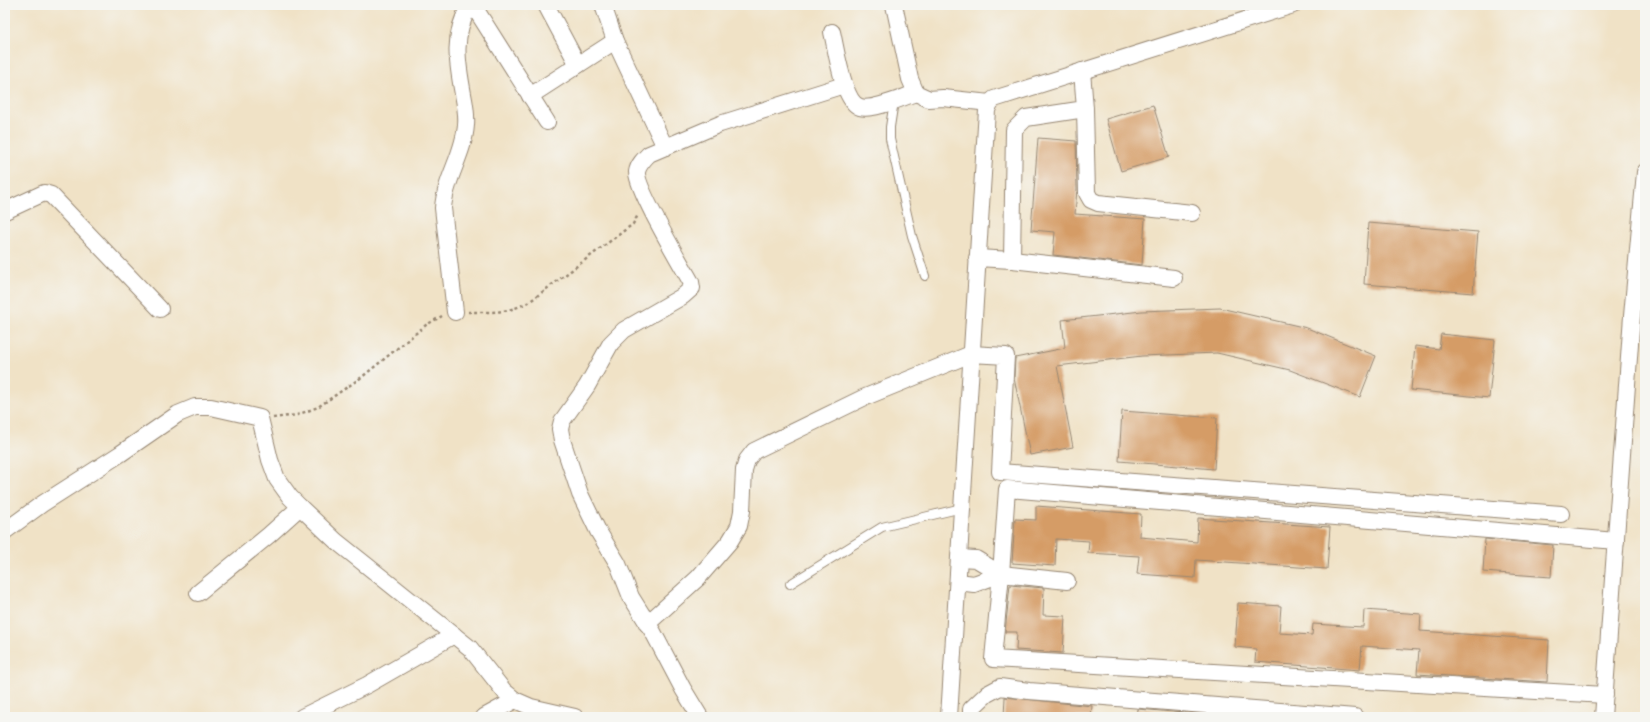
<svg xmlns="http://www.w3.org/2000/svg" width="1650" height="722" font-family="'Libre Bodoni',serif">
	<rect width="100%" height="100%" fill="#f6f6f2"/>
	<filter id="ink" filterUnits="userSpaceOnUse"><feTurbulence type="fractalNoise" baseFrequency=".025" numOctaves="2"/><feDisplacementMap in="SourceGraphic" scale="8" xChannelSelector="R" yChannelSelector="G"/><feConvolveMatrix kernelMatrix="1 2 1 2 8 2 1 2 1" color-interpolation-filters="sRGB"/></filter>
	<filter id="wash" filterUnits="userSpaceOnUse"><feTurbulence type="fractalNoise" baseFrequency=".012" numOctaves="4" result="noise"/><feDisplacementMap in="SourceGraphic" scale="16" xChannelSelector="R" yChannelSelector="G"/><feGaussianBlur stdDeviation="0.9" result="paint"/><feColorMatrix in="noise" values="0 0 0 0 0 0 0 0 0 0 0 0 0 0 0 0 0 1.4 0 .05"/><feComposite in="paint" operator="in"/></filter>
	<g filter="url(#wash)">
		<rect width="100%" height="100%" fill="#f0e2c6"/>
		<g id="blocks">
			<g fill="#d59c66">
				<path d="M1153,105L1169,157L1121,171L1106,119Z"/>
				<path d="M1038,138L1076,141L1077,189L1075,214L1145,219L1142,265L1053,255L1055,232L1031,230Z"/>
				<path d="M1368,223L1478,232L1473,293L1364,284Z"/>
				<path d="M1220,308L1307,328L1376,356L1360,397L1290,370L1217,353L1142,356L1057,366L1073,447L1030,455L1014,378L1015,358L1065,348L1062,320L1142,311Z"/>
				<path d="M1441,334L1495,340L1489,398L1411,390L1415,346L1439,349Z"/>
				<path d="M1122,411L1217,418L1214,469L1119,461Z"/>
				<path d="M1036,506L1141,514L1140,537L1197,542L1198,518L1330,527L1327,569L1196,560L1195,578L1137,574L1139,556L1088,553L1089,541L1056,539L1055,566L1012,563L1015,519L1036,520Z"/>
				<path d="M1485,539L1553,545L1551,577L1483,572Z"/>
				<path d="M1010,585L1044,588L1043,615L1065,616L1063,653L1016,650L1017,632H1005Z"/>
				<path d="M1238,603L1281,606L1279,633L1312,635L1313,624L1363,627L1364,610L1421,614L1420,631L1549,640L1547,682L1417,674L1419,650L1362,646L1360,670L1255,662L1256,649L1235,647Z"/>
				<path d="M1005,697L1092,706L1091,717H1004Z"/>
				<path d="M1138,709L1231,717H1137Z"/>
			</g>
		</g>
	</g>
	<g filter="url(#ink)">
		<use href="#blocks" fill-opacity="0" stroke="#968672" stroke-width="1"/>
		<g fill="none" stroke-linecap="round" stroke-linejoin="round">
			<defs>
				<g id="lane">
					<path d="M894,101L890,127V139L912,236L925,276"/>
					<path d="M790,584L882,527L962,508"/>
				</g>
				<g id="street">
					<path d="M473,5L547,122"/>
					<path d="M546,5L578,65"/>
					<path d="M603,5L615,41L665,147"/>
					<path d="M894,5L910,79L916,93L929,99L943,98L990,103"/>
					<path d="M832,32C836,48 843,102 860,107C873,111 903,97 916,93"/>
					<path d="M530,96L615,41"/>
					<path d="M1085,109L1087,193L1091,200L1098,203L1192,213"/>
					<path d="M5,211L44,193L51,195L160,309"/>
					<path d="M977,258L1012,260L1174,278"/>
					<path d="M1012,260L1014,130L1026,118L1085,109L1082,71"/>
					<path d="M455,312L443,208C445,179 464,154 466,125C467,115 465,104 463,94C457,62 452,35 470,5"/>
					<path d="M5,531L42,504L120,454L178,414L195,407H211L260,418L270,460L277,479L290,497L300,507L336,541L470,648L504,691L515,700L531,707L575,717"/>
					<path d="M960,558L976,559L1001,574L1067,581"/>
					<path d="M958,582L974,584L1001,574"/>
					<path d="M198,593L269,535L300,507"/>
					<path d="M647,624L698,578L730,541L739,526L742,511L744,470L747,460L754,451L863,398L971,354L1006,356L1000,472L1561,514"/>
					<path d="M1605,695L993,659L1001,574L1007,489L1616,541"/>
					<path d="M302,717L367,685L454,635"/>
					<path d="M484,717L515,700"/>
					<path d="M700,717L683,689L653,632L631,597L618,564L598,531L580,494L562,440L560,429L562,421L587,386L611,343L624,330L683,296L692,288L691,282C681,264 636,188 637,172C638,165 644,159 649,154L720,124L844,85"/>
					<path d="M949,717L987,110L990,103L994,99L1293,5"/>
					<path d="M971,717V709L987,694L1000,687L1029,691L1355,717"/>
					<path d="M1603,717L1632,316L1645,172"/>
				</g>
			</defs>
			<use href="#lane" stroke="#968672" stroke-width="10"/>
			<use href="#street" stroke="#968672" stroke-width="18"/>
			<g stroke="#968672" stroke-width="2.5" stroke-dasharray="3 3" stroke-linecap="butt">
				<path d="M468,312C494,312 505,314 529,302L633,224L638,215"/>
				<path d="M273,418L297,415L318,407L362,377L426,325L442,316"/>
			</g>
			<use href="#lane" stroke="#fff" stroke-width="8"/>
			<use href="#street" stroke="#fff" stroke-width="16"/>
		</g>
	</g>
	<rect width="1650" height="722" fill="none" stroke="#f6f6f2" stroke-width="20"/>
</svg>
